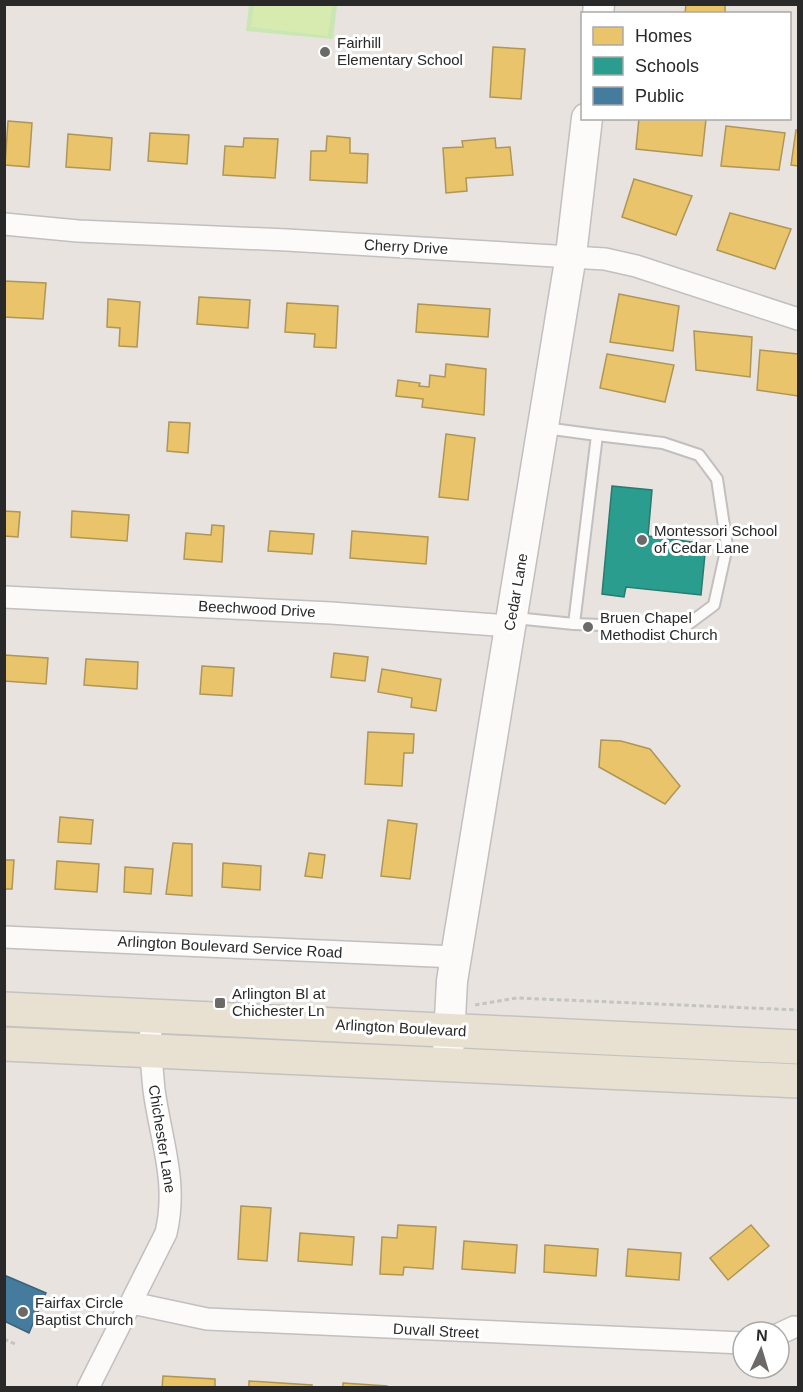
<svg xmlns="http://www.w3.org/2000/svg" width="803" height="1392" font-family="Arial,sans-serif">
	<rect width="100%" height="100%" fill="#e8e3de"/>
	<path fill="#cae6b3" d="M249,5H337L333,39L246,31Z"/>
	<path fill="#d7ebb0" d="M254,5H332L328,36L251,27Z"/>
	<g fill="#e9c46a" stroke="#af9656" stroke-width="1.5">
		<path d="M686,4H725V14H685Z"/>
		<path d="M493,47L525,49L521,99L490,97Z"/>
		<path d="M639,118L706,119L702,156L636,149Z"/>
		<path d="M8,121L32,123L29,167L5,165Z"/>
		<path d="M726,126L785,133L779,170L721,166Z"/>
		<path d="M796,130H798V166L791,165Z"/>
		<path d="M150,133L189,135L187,164L148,161Z"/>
		<path d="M68,134L112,138L110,170L66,167Z"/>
		<path d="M327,136L350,138V153L368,154L367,183L310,180L311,151H326Z"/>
		<path d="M244,138L278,139L275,178L223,175L225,146L243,147Z"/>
		<path d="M495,138L496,148L510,147L513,175L466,178L467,191L446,193L443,148L463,147L462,141Z"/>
		<path d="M634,179L692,196L676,235L622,217Z"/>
		<path d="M730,213L791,229L775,269L717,250Z"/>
		<path d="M4,281L46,283L43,319L4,317Z"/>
		<path d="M619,294L679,306L673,351L610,342Z"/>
		<path d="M199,297L250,300L248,328L197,324Z"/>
		<path d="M108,299L140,302L137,347L119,346L120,328L107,327Z"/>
		<path d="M287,303L338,306L336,348L314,347L315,334L285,332Z"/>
		<path d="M418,304L490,309L488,337L416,332Z"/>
		<path d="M694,331L752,337L750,377L696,370Z"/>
		<path d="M760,350L798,354V396L757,390Z"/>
		<path d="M607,354L674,365L665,402L600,388Z"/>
		<path d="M446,364L486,369L484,415L422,407L423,399L396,396L398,380L420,383L419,386L429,387L430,375L445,377Z"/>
		<path d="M169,422L190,423L188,453L167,451Z"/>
		<path d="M446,434L475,438L468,500L439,497Z"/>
		<path d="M4,511L20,512L18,537L4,536Z"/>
		<path d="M72,511L129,515L127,541L71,537Z"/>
		<path d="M212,525L224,526L222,562L184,559L186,533L211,535Z"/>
		<path d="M270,531L314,534L312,554L268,551Z"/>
		<path d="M352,531L428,537L426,564L350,558Z"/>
		<path d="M334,653L368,657L365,681L331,677Z"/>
		<path d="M4,655L48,658L46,684L4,681Z"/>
		<path d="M86,659L138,662L137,689L84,685Z"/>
		<path d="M202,666L234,668L232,696L200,694Z"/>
		<path d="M382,669L441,679L436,711L411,707L412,698L378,692Z"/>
		<path d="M368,732L414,734L413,753H404L402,786L365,784Z"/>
		<path d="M601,740L621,741L650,749L680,786L665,804L599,767Z"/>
		<path d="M60,817L93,820L91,844L58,842Z"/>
		<path d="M388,820L417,824L410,879L381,876Z"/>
		<path d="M173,843L192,844V896L166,894Z"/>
		<path d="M309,853L325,855L322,878L305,876Z"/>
		<path d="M4,860H14L12,889H4Z"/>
		<path d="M57,861L99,864L97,892L55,889Z"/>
		<path d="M223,863L261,866L260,890L222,887Z"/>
		<path d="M125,867L153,869L151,894L124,892Z"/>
		<path d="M241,1206L271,1208L267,1261L238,1259Z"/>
		<path d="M398,1225L436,1227L433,1269L404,1267L403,1275L380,1274L382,1237L397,1238Z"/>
		<path d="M751,1225L769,1246L728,1280L710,1258Z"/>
		<path d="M300,1233L354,1237L352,1265L298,1261Z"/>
		<path d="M464,1241L517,1245L515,1273L462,1269Z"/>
		<path d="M545,1245L598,1249L596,1276L544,1272Z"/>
		<path d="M628,1249L681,1253L679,1280L626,1276Z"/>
		<path d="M163,1376L215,1379V1388H162Z"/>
		<path d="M249,1381L312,1385V1388H249Z"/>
		<path d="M343,1383L387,1386V1388H343Z"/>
	</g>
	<path fill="#2a9d8f" stroke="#2a7a70" stroke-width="1.5" d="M612,486L652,490L648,536L706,544L701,595L626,587L624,597L602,594Z"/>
	<path fill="#457b9d" stroke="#3d627a" stroke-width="1.5" d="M4,1275L46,1293L29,1333L4,1321Z"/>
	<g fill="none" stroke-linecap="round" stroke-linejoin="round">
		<defs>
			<g id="service">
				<path d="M515,618L574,624L597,435L545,428"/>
				<path d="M574,624L683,628L714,605L727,546L717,479L699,455L663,443L597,435"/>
			</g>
			<g id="minor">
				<path d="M4,224L78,231L287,240L605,259L636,266L798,319"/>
				<path d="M4,597L331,613L510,626"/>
				<path d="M4,937L456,957"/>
				<path d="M132,1303L207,1319L743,1343"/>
				<path d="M779,1334L794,1327"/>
				<path d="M88,1388L166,1233C178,1182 161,1141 154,1090C151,1065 150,1041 151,1016"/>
			</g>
			<g id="secondary">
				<path d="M598,14L599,4"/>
				<path d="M448,1056L452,981L571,255L587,118"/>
			</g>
			<g id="primary">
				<path d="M4,1009L798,1047"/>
				<path d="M4,1044L798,1081"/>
			</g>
		</defs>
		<use href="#service" stroke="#c1bfc0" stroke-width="14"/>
		<use href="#minor" stroke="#c1bfc0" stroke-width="24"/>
		<use href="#secondary" stroke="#c1bfc0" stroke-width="33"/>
		<use href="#primary" stroke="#c4c2c0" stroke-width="36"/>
		<g stroke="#c4c4c3" stroke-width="3" stroke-dasharray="4.5 3" stroke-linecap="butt">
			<path d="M475,1005L517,998L798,1010"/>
			<path d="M4,1339L15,1344"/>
		</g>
		<use href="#service" stroke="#fcfbfa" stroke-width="10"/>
		<use href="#minor" stroke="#fcfbfa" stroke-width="21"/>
		<use href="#secondary" stroke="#fcfbfa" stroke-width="30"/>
		<use href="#primary" stroke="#e8e1d1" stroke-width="33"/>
	</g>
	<g fill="#6c6a68" stroke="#fff" stroke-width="2">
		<circle cx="325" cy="52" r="6"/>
		<circle cx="642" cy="540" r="6"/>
		<circle cx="588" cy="627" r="6"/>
		<rect x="214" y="997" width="12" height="12" rx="3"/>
		<circle cx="23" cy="1312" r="6"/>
	</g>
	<g text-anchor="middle" stroke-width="6" stroke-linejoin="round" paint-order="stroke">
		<g font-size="15" fill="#292929" stroke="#fff" text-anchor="start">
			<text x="337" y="48">Fairhill<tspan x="337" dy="17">Elementary School</tspan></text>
			<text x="654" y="536">Montessori School<tspan x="654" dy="17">of Cedar Lane</tspan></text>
			<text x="600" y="623">Bruen Chapel<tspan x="600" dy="17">Methodist Church</tspan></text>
			<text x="232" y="999">Arlington Bl at<tspan x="232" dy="17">Chichester Ln</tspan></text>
			<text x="35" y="1308">Fairfax Circle<tspan x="35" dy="17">Baptist Church</tspan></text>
		</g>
		<g font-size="15" fill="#292929" stroke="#fff">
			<text transform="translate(406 247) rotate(3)" y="5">Cherry Drive</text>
			<text transform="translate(516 592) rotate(-80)" y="5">Cedar Lane</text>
			<text transform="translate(257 609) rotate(3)" y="5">Beechwood Drive</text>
			<text transform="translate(230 947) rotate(3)" y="5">Arlington Boulevard Service Road</text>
			<text transform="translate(401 1028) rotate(3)" y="5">Arlington Boulevard</text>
			<text transform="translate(162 1139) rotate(81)" y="5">Chichester Lane</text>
			<text transform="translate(436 1331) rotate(3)" y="5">Duvall Street</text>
		</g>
	</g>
	<rect width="803" height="1392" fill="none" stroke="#292929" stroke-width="12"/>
	<rect x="581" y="12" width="210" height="108" fill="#ffffff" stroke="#a9a9a9" stroke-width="1.5"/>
	<rect x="593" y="27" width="30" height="18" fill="#e9c46a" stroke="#a9a9a9" stroke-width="1.5"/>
	<text x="635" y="42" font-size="18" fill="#292929">Homes</text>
	<rect x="593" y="57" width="30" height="18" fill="#2a9d8f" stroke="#a9a9a9" stroke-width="1.5"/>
	<text x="635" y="72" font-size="18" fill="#292929">Schools</text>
	<rect x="593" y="87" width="30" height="18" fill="#457b9d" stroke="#a9a9a9" stroke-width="1.5"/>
	<text x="635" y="102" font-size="18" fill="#292929">Public</text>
	<g transform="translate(761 1350) rotate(4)"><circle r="28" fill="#ffffff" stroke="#a9a9a9" stroke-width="1.5"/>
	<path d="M0-4.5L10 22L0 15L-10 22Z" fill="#6c6a68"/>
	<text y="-9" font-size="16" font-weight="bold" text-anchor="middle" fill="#292929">N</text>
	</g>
</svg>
